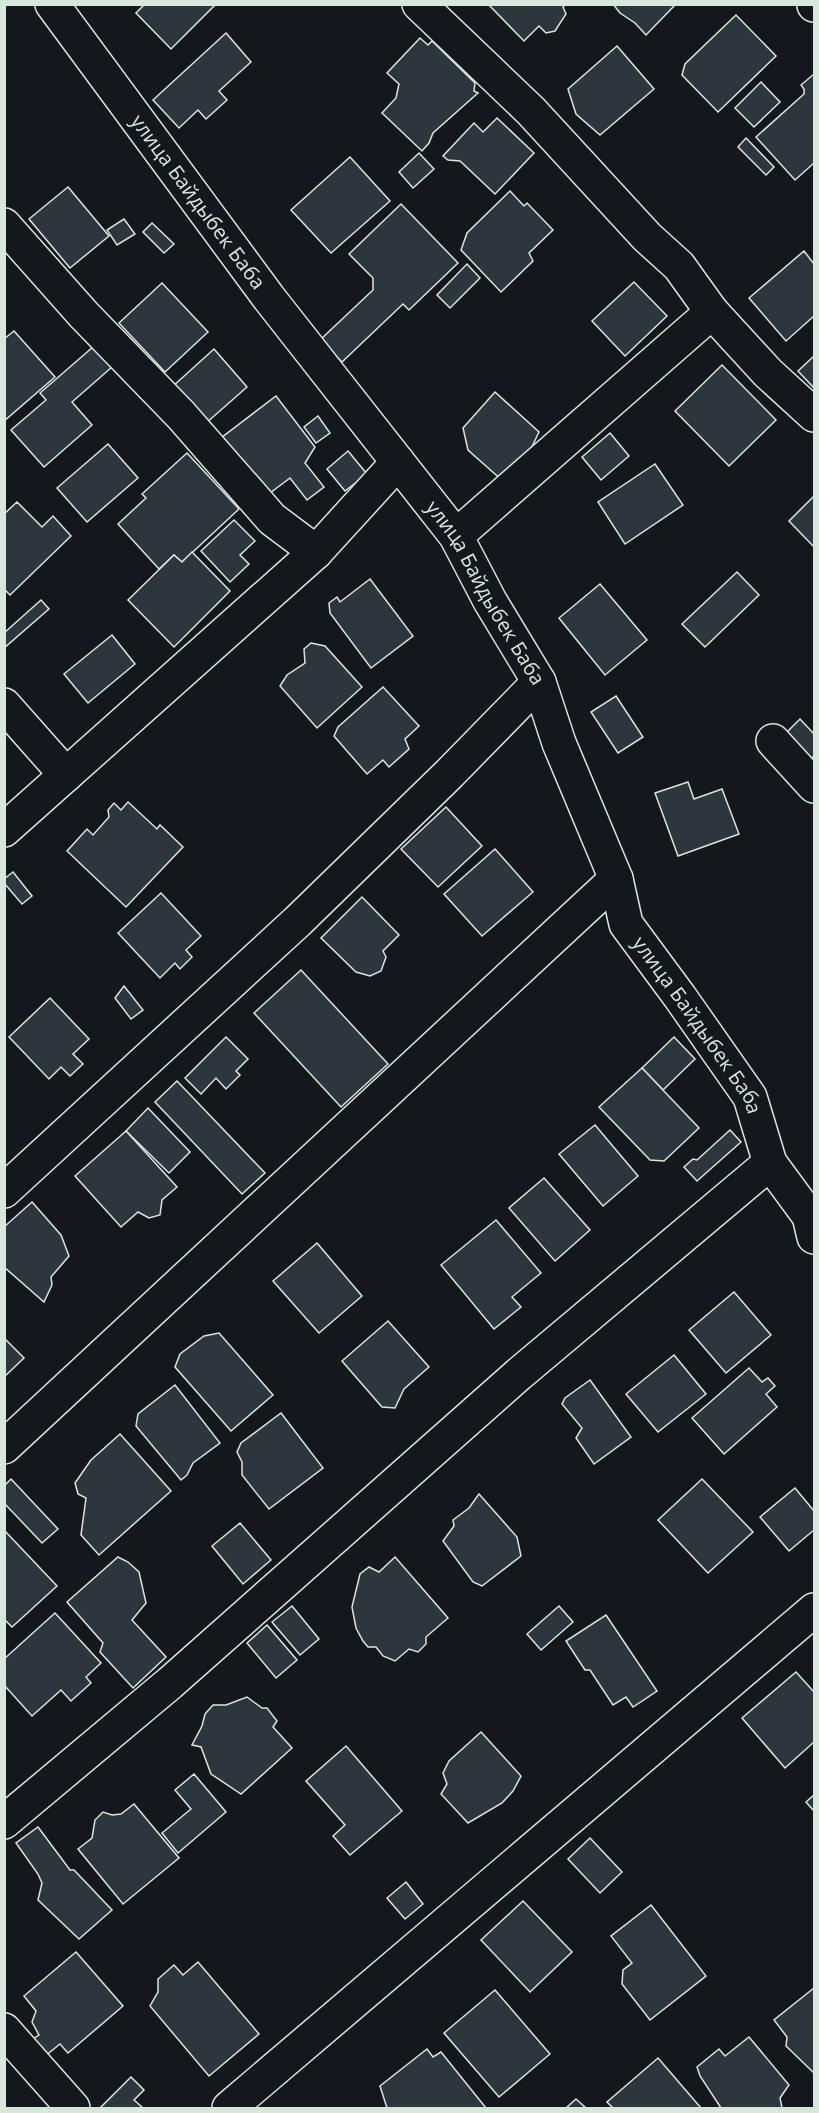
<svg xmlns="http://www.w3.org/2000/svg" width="819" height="2113" font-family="'Open Sans',sans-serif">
	<rect width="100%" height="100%" fill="#14181c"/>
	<g fill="#2c363c" stroke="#d8e6dc" stroke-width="1.5">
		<path d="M145,4H216L171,49L136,13Z"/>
		<path d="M488,4H566L563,7L566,14L555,31L546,33L539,26L524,41Z"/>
		<path d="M613,4H676L646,35L635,23L620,13Z"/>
		<path d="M736,15L776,56L718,112L682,75L685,64Z"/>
		<path d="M226,33L251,62L219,91L227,100L206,119L198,110L179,128L153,100Z"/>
		<path d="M420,38L428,45L432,41L475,83L474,91L478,93L433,133L429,143L422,151L382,113L396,98L399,84L387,73Z"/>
		<path d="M617,46L654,89L600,135L576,114L568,89Z"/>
		<path d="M814,74V163L795,180L756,137L804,94V89L801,85Z"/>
		<path d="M761,82L780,102L754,127L735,108Z"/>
		<path d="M497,118L534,153L495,194L460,161L448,160L443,156L474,123L483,132Z"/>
		<path d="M746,138L774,167L766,175L738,147Z"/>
		<path d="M419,153L434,169L413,188L399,172Z"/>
		<path d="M350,157L390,201L331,253L291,210Z"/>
		<path d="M68,187L109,236L70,268L29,219Z"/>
		<path d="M510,191L524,206L527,203L553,230L529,253L533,261L501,292L461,250L467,233Z"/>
		<path d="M401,204L458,263L409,310L403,304L342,362L320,340L373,290V278L349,254Z"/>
		<path d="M124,219L135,234L117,245L107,230Z"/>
		<path d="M152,223L174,244L164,253L143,232Z"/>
		<path d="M804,251L814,264V316L786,341L749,298Z"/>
		<path d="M467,264L480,278L450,308L437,295Z"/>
		<path d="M634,282L667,316L625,356L592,321Z"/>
		<path d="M162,283L208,332L165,372L119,323Z"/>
		<path d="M14,331L55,377L4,421V339Z"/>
		<path d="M94,346L112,367L72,402L92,425L44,467L11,430L46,400L40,393Z"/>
		<path d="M214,349L247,387L205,424L172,387Z"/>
		<path d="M814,356V388L798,371Z"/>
		<path d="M722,365L776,420L729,466L675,411Z"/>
		<path d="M495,392L539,432L528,455L504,482L468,450L463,428Z"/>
		<path d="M276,396L315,447L305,463L324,487L307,500L290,478L266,496L221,438Z"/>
		<path d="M318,416L330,433L316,443L304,427Z"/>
		<path d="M610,433L629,456L601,480L582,457Z"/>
		<path d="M108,444L138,478L87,522L57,488Z"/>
		<path d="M348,451L367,474L345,491L327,469Z"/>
		<path d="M187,453L239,509L182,562L174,555L159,569L118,524L146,498L142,494Z"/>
		<path d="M655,464L683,505L625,544L598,502Z"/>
		<path d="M814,496V547L789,521Z"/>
		<path d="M17,502L42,527L53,516L71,536L10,595L4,589V514Z"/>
		<path d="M234,520L255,541L240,555L249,564L230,582L201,551Z"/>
		<path d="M192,552L230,591L174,647L128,600L174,555L182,562Z"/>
		<path d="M737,572L759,595L705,647L682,624Z"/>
		<path d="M370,579L413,636L371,668L330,613L329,603L337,597L340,602Z"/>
		<path d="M600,584L647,640L605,675L559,618Z"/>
		<path d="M41,600L49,609L4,648V633Z"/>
		<path d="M112,635L135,664L88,703L64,674Z"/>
		<path d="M311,643L325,646L362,687L317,728L280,686L287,675L305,663L304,649Z"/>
		<path d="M383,687L419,726L405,739L409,749L389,767L383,760L367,774L334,736L338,727Z"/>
		<path d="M616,696L643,737L618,753L591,712Z"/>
		<path d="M800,719L814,734V756L811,759L785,734Z"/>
		<path d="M688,782L694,799L722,789L739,834L678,856L655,793Z"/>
		<path d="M128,802L157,829L160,825L183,847L126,907L67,851L87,829L93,835L109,817L108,810L114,803L121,810Z"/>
		<path d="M446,807L482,846L438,887L401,849Z"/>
		<path d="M495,849L533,892L482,936L444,894Z"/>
		<path d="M13,872L32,896L22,904L4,883V879Z"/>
		<path d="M161,893L201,936L186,950L192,957L180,969L175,963L160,978L118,933Z"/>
		<path d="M362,897L399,935L383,951L386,957L381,971L370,976L356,972L321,938Z"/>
		<path d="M301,970L388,1064L341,1107L254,1013Z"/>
		<path d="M124,986L143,1010L131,1019L115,998Z"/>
		<path d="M50,998L89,1039L73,1054L83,1064L70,1076L61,1067L49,1079L9,1037Z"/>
		<path d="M226,1037L248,1059L236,1071L240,1075L226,1089L216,1078L201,1094L185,1078Z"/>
		<path d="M674,1037L695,1059L663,1090L642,1068Z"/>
		<path d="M642,1068L699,1128L664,1161L650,1160L599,1107Z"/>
		<path d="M177,1081L265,1173L242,1194L155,1102Z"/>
		<path d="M148,1108L190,1152L169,1173L126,1131Z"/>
		<path d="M595,1125L638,1176L603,1206L559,1154Z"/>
		<path d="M730,1130L741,1142L697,1181L684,1167L693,1159L697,1160Z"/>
		<path d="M126,1131L177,1187L162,1200L160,1215L149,1218L138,1212L121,1227L75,1176Z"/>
		<path d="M544,1178L590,1230L555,1261L509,1208Z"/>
		<path d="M32,1202L61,1235L69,1256L51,1277L52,1285L44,1302L4,1267V1227Z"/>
		<path d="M496,1220L541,1273L512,1297L521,1307L494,1329L441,1265Z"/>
		<path d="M317,1243L362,1296L319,1333L273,1281Z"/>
		<path d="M734,1292L771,1335L726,1373L689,1330Z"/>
		<path d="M388,1321L429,1367L404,1389L395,1408L382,1407L342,1361Z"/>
		<path d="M219,1333L273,1395L231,1431L175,1367L180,1354L204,1336Z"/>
		<path d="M4,1338L24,1358L4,1377Z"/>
		<path d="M674,1355L706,1394L658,1432L626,1394Z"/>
		<path d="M749,1368L762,1382L768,1378L775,1386L766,1394L777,1407L724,1454L692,1418Z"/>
		<path d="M590,1380L631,1437L594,1464L576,1438L582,1428L562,1404L565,1398Z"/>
		<path d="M175,1385L220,1443L193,1463L187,1475L181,1480L136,1426L138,1414Z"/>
		<path d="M281,1413L323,1468L269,1509L242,1475V1462L237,1452L241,1443Z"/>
		<path d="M120,1434L171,1491L99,1555L81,1535L86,1498L78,1494L75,1483L91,1460Z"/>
		<path d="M11,1479L58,1529L42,1543L4,1503V1486Z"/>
		<path d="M702,1479L753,1532L708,1573L658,1520Z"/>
		<path d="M795,1488L814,1511V1530L789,1551L760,1517Z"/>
		<path d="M479,1494L517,1537L521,1556L482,1586L473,1582L443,1541L454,1526L453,1520L469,1508Z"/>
		<path d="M240,1523L271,1560L243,1584L212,1546Z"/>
		<path d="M4,1530L57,1586L12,1627L4,1619Z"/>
		<path d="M118,1557L128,1562L139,1572L146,1603L132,1620L166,1657L133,1688L100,1652L103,1643L67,1602Z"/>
		<path d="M395,1557L448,1618L426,1637V1644L418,1652L409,1649L395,1661L383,1656L376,1647H368L363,1641L356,1628L352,1607L360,1574L369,1567L379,1572Z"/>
		<path d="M292,1606L319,1639L300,1655L272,1622Z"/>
		<path d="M559,1606L573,1622L541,1650L527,1634Z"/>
		<path d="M55,1613L101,1663L86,1677L91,1683L71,1701L61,1690L32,1716L4,1685V1659Z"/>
		<path d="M606,1615L657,1691L633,1707L626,1697L613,1705L590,1670H585L566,1641Z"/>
		<path d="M267,1625L297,1660L276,1678L247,1643Z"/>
		<path d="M796,1672L814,1692V1742L785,1768L742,1718Z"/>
		<path d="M247,1697L262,1708H267L277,1721L273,1727L292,1748L241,1794L211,1774L201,1747L192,1745L202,1726L205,1714L213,1705H226Z"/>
		<path d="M481,1732L521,1776L513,1791L502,1803L468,1823L441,1794L447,1784L443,1773L449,1761Z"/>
		<path d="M346,1746L402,1811L350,1855L333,1836L345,1825L306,1781Z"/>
		<path d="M194,1774L226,1812L178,1853L162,1833L191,1809L175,1790Z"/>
		<path d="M814,1795V1811L806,1802Z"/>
		<path d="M134,1804L179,1858L123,1904L78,1849L92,1838L95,1820L103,1812L112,1815L121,1814Z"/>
		<path d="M38,1827L70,1870H74L112,1910L79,1939L38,1900L42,1883L38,1874L16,1843Z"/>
		<path d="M590,1838L622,1872L600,1893L568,1859Z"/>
		<path d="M406,1882L423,1904L405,1919L387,1898Z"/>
		<path d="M523,1901L572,1952L530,1992L481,1940Z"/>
		<path d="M651,1905L706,1976L650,2020L622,1984L623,1970L632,1963L611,1936Z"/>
		<path d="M76,1952L123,2006L68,2053L60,2044L44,2057L30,2041L39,2035L32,2022L36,2011L24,1996Z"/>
		<path d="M198,1962L259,2034L209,2076L150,2006L158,1992V1979L174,1965L183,1975Z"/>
		<path d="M814,1988V2073L786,2046L787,2037L774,2020Z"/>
		<path d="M495,1990L550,2054L499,2097L444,2033Z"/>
		<path d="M749,2037L789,2085L780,2098L782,2108H721L700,2076L697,2067L719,2049L725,2056Z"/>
		<path d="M427,2049L433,2057L441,2052L486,2108H387L380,2086Z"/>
		<path d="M658,2058L701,2108H613L607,2102Z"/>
		<path d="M131,2077L144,2090L134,2100L143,2108H100Z"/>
		<path d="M576,2099L586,2108H566Z"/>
	</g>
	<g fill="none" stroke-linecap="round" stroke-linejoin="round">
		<defs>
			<g id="minor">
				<path id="s1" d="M52,4L269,298L456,536L490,601L539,682L559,743L616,879L626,924L680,997L750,1097L770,1163L809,1216L814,1237"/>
				<path d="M419,4L531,111L647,237L679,266L712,312L768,373L814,415"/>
				<path d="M814,4V5"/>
				<path d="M4,225L84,315L181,415L272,519L316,552"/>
				<path d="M456,536L712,312"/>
				<path d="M4,705L66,775"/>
				<path d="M773,741L814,786"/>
				<path d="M4,830L316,552L398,462"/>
				<path d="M4,1191L298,921L449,774L539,682"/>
				<path d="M4,1447L616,879"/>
				<path d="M4,1822L170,1683L519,1374L770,1163"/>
				<path d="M4,2030L73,2108"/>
				<path d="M229,2108L814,1610"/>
			</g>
		</defs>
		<use href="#minor" stroke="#d8e6dc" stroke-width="36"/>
		<use href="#minor" stroke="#14181c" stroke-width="33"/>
	</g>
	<g text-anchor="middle" stroke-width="4.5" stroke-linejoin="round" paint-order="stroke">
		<g font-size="20" fill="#d8e6dc" stroke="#14181c">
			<text dy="7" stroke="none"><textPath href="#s1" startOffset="246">улица Байдыбек Баба</textPath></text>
			<text dy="7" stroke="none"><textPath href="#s1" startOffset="732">улица Байдыбек Баба</textPath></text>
			<text dy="7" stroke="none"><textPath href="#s1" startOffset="1218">улица Байдыбек Баба</textPath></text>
		</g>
	</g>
	<rect width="819" height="2113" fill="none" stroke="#d8e6dc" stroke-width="12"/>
</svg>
